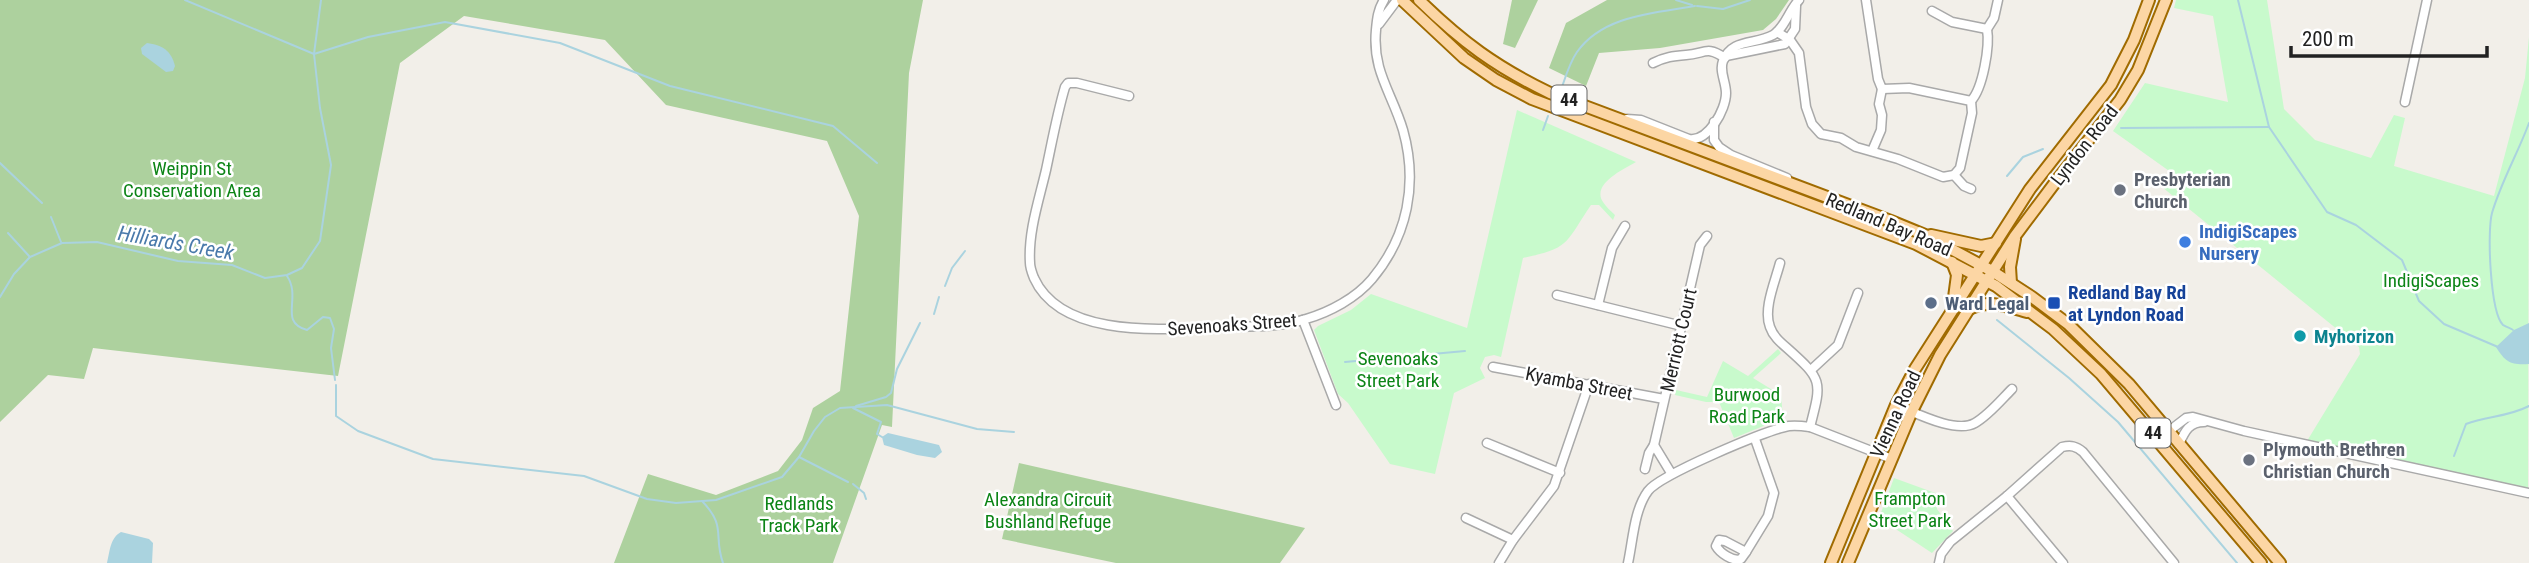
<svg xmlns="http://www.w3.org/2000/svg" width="2529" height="563" font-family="'Roboto Condensed',sans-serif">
	<rect width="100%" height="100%" fill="#f2efe9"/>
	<g fill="#add19e">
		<path d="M0,0H923L909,73L892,427L882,425L833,563H614L648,474L716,495L778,471L802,440L813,408L840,391L859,216L827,141L666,105L605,40L464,16L400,63L338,376L93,348L84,379L48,375L0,422Z"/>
		<path d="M1512,0H1538L1515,48L1503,44Z"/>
		<path d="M1607,0H1789L1776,19L1763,30L1660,48L1599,53L1586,86L1549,68L1566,23Z"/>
		<path d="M1019,463L1305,528L1280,563H1116L1002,539Z"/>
	</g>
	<g fill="#c8facc">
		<path d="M2176,0H2267L2284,109L2315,140L2371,158L2394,115L2405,118L2394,166L2494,196L2525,78L2529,37L2528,489L2307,441L2360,354L2359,347L2162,187L2172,173L2113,131L2145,83L2228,102L2213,16L2174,8Z"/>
		<path d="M1517,110L1636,162C1624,169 1591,184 1603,202C1606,207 1611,211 1615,215L1613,220L1599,205H1591C1565,243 1571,248 1523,258L1501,357L1494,355L1485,357L1480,368L1485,378L1454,393L1435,474L1390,464L1348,403L1338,394L1314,330L1318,326L1351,310L1371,294L1467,328Z"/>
		<path d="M1778,349L1781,353L1753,378L1781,395L1783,418L1734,438L1719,402H1706L1675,395L1676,390L1707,397L1723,361L1748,376Z"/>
		<path d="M1894,478L1938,494L1937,509L1953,531L1932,553L1879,518Z"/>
	</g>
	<g fill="#aad3df">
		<path d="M147,43C162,45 171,50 175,66L173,71L166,72L142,54L141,48Z"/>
		<path d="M2529,323V364C2511,365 2506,363 2496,347L2514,330Z"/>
		<path d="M888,433L939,445L942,452L935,458L917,455L884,445L882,437Z"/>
		<path d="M121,532L149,539L153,543L152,563H107C110,551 110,538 121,532Z"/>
	</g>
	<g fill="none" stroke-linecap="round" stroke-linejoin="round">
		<g stroke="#aad3df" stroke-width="2">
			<path d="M185,0L314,54L368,37L445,22L560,43L670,86L833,126L877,163"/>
			<path d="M1676,0L1692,5"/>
			<path d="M2238,0L2269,127L2327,212L2356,225L2402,260L2419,301L2444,324L2498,347"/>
			<path d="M1697,6L1723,9L1750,0"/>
			<path d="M1562,87C1566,75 1570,62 1577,52C1603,15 1655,13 1695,6"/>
			<path d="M2121,128L2269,127"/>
			<path d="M1543,130L1548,116"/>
			<path d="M0,163L42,203"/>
			<path d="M2007,176L2023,157L2043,149"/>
			<path d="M51,217L61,242"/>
			<path d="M8,233L29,256"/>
			<path d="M287,276C302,298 278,322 307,330L323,317L330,318L334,329L331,348L335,380"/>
			<path d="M945,286L952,268L965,251"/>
			<path d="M0,297L14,274L30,257L62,243L97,242L178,261L232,265L265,278L287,275L302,268L320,241L331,165L320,108L314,54L321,0"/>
			<path d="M934,314L939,297"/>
			<path d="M1997,320L2069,378L2118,422L2237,563"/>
			<path d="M2513,330C2513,329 2504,326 2503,325C2490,312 2487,231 2492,213C2501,182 2518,153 2529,123"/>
			<path d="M1345,362L1465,351"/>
			<path d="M336,385V416L358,431L433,459L584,476L647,499L676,503L716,500L782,477L799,457L814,431L825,417L840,408L887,405L977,429L1014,432"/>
			<path d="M856,406L886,397L891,393L897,369L920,323"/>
			<path d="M853,408L881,422L877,434L882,437"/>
			<path d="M2454,456L2466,424C2487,416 2508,417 2529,406"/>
			<path d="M799,457L848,482"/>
			<path d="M853,484L864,493L866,499"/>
			<path d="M702,501C727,527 713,535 723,563"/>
		</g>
		<defs>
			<g id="minor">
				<path d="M1932,11L1952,22L1987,29L1994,18L1998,0"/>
				<path d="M1379,24L1397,0"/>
				<path d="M1777,32L1790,40L1799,53L1806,107L1812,124L1821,134L1841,138L1856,147L1898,159L1943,177L1954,175L1960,168L1972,113L1971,101L1909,88L1882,89L1878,79L1866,0"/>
				<path d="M1726,56L1785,44L1795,29L1796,6"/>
				<path d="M1653,63C1665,57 1673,56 1686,55C1705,54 1706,45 1725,58"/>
				<path d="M1129,96L1077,83H1068L1065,87C1057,114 1052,142 1046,170C1039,200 1028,232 1030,263C1030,268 1032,273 1034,278C1062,340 1166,329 1222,327C1249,326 1279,328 1306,319C1330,312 1356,298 1372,279C1408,236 1418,183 1403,130C1392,93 1372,71 1376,30C1377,19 1378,9 1384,0"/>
				<path d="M1971,101C1983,88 1990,46 1987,29"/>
				<path d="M2405,102L2427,0"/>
				<path d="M1627,119L1641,120L1689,139C1708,142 1726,110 1726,93C1726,82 1719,71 1723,61C1732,38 1755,45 1773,35C1785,28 1789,10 1799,0"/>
				<path d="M1714,122V140L1719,147L1731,155L1787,178"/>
				<path d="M1872,151L1881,130L1882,115L1879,104L1882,89"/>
				<path d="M1954,175L1964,186L1971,189"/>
				<path d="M1780,263C1775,282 1763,309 1770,327C1773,336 1780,342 1787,348C1823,380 1822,381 1810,427"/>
				<path d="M1557,295L1682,326"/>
				<path d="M1598,305L1612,248L1625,226"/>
				<path d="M1303,320L1336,405"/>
				<path d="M1493,367L1664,399"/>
				<path d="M1811,370L1838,345L1858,293"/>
				<path d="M1896,405C1916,413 1956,434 1975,423C1989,415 2001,400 2012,389"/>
				<path d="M2169,431L2186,418L2193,417L2244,431L2528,493"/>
				<path d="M1487,443L1560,473"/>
				<path d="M2179,444C2185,431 2189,422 2204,422"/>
				<path d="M1645,469L1649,453L1654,445"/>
				<path d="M1671,473L1654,445L1700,245L1707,236"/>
				<path d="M2007,496L2063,563"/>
				<path d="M1466,518L1513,540"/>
				<path d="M1719,540L1725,541L1746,552L1741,559C1733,562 1720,553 1716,546Z"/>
				<path d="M1746,552L1768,516L1774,493L1755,439"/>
				<path d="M1499,563L1513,540L1554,486L1589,384"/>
				<path d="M1628,563C1633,540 1634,510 1648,491C1660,475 1766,430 1789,426C1796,425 1803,426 1810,427L1892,459"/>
				<path d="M1939,563L1941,554L1950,542L2007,496L2062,447C2071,445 2076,446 2083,452L2174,563"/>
			</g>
			<g id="major">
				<path d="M1402,0L1464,58L1496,80L1532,99L1916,244L1996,286L2053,329L2101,374L2261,563"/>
				<path d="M1419,0C1462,42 1496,67 1550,93L1891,221L1925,235L1992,271L2032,297L2068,324L2129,384L2280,563"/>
				<path d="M1931,235L1981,246L1996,243"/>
				<path d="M1952,262L1957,275L1953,305"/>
				<path d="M2011,283L2010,267L2015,239"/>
				<path d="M1969,309C1989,299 2006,306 2027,312"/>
				<path d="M1831,563L1896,405L1915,369L2030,189L2111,85L2134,40L2149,0"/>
				<path d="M1848,563L1912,411L1940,355L2015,236L2057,180L2120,100L2138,70L2166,0"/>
			</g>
		</defs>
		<use href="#minor" stroke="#a9a9a9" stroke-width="11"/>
		<use href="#major" stroke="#a06b00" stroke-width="14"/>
		<use href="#minor" stroke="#fff" stroke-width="8"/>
		<use href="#major" stroke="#fcd6a4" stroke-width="10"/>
	</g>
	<g fill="#6b7280" stroke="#fff" stroke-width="2.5">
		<circle cx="2120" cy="190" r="7"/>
		<circle cx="2249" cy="460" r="7"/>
	</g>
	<circle fill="#3f7fe0" stroke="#fff" stroke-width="2.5" cx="2185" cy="242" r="7"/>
	<circle fill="#5c6f8a" stroke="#fff" stroke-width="2.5" cx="1931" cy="303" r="7"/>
	<rect fill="#1a4fb4" stroke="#fff" stroke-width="2.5" x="2047" y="296" width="14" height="14" rx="3.5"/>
	<circle fill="#0f9aa8" stroke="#fff" stroke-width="2.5" cx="2300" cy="336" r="7"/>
	<g text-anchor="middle" stroke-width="5" stroke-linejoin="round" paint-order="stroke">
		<g fill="#fff" stroke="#646464" stroke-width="2">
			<rect x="1551.5" y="85.5" width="35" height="29" rx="5"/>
			<rect x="2135.5" y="418.5" width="35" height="29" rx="5"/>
		</g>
		<g font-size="18" font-weight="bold" fill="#222">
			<text x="1569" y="106">44</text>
			<text x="2153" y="439">44</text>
		</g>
		<g font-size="19" fill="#222" stroke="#fff">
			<text transform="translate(2084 145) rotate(-52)" y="7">Lyndon Road</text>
			<text transform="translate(1889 224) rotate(23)" y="7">Redland Bay Road</text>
			<text transform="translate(1232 324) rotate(-4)" y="7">Sevenoaks Street</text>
			<text transform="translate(1678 340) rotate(-77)" y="7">Merriott Court</text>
			<text transform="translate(1579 383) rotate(11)" y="7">Kyamba Street</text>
			<text transform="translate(1895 414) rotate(-65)" y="7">Vienna Road</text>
		</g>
		<g font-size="19" fill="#0c8416" stroke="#fff">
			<text x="192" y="175">Weippin St<tspan x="192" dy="22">Conservation Area</tspan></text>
			<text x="2431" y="287">IndigiScapes</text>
			<text x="1398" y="365">Sevenoaks<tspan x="1398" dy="22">Street Park</tspan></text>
			<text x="1747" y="401">Burwood<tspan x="1747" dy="22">Road Park</tspan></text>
			<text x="1910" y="505">Frampton<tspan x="1910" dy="22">Street Park</tspan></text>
			<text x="1048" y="506">Alexandra Circuit<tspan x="1048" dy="22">Bushland Refuge</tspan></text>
			<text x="799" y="510">Redlands<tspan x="799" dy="22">Track Park</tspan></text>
		</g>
		<g font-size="19" font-weight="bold" fill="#5b616d" stroke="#fff" text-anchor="start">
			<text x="2134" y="186">Presbyterian<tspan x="2134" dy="22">Church</tspan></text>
			<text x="2263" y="456">Plymouth Brethren<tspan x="2263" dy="22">Christian Church</tspan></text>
		</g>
		<g font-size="19" font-weight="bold" fill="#366cbe" stroke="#fff" text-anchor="start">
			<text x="2199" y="238">IndigiScapes<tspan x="2199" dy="22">Nursery</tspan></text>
		</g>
		<g font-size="19" font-weight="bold" fill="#164399" stroke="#fff" text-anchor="start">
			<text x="2068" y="299">Redland Bay Rd<tspan x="2068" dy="22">at Lyndon Road</tspan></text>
		</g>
		<g font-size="19" font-weight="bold" fill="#4e5e75" stroke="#fff" text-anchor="start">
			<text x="1945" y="310">Ward Legal</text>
		</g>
		<g font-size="19" font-weight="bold" fill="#0d838f" stroke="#fff" text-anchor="start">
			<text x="2314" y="343">Myhorizon</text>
		</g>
		<g font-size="21" font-style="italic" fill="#4a7aab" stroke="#fff">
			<text transform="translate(176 243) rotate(10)" y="7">Hilliards Creek</text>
		</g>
	</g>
	<path d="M2291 46v10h196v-10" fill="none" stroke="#222222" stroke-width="3.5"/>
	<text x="2302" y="46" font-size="21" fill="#222222" stroke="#ffffff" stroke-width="5" paint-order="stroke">200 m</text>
</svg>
